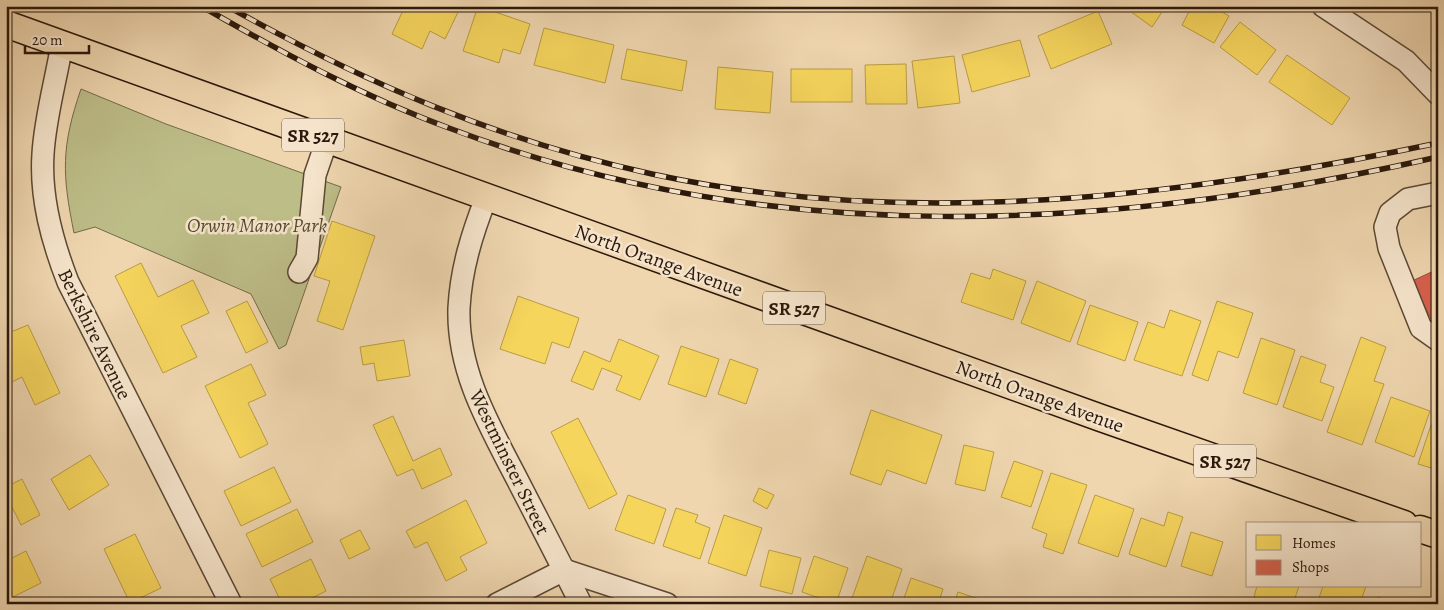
<svg xmlns="http://www.w3.org/2000/svg" width="1444" height="610" font-family="Alegreya,serif">
	<rect width="100%" height="100%" fill="#efd6af"/>
	<filter id="stains"><feTurbulence type="fractalNoise" baseFrequency=".004" numOctaves="4"/><feColorMatrix values="0 0 0 0 .2 0 0 0 0 .09 0 0 0 0 .02 0 0 0 .5 -.17"/></filter>
	<radialGradient id="worn" r=".72"><stop offset=".6" stop-color="#630" stop-opacity="0"/><stop offset="1" stop-color="#630" stop-opacity=".3"/></radialGradient>
	<path fill="#bdbd88" stroke="#746a4a" d="M81,89L166,124L341,187L286,345L279,349L251,294L95,227L74,233C62,174 61,147 81,89Z"/>
	<g fill="#f6d55c" stroke="#b99c44">
		<path d="M405,6H461L445,39L430,31L422,49L392,34Z"/>
		<path d="M478,6L530,24L520,54L503,49L499,63L463,51Z"/>
		<path d="M1123,6H1166L1152,27Z"/>
		<path d="M1192,6H1212L1229,16L1214,43L1182,25Z"/>
		<path d="M1098,11L1112,44L1051,69L1038,36Z"/>
		<path d="M1240,22L1276,50L1257,75L1220,47Z"/>
		<path d="M544,28L614,45L605,83L534,65Z"/>
		<path d="M1020,40L1030,76L972,92L962,55Z"/>
		<path d="M627,49L687,61L682,91L621,79Z"/>
		<path d="M1287,55L1350,98L1332,125L1269,82Z"/>
		<path d="M954,56L960,103L918,108L912,61Z"/>
		<path d="M906,64L907,104H866L865,65Z"/>
		<path d="M718,67L773,72L770,113L715,109Z"/>
		<rect x="791" y="69" width="61" height="33"/>
		<path d="M332,221L375,236L343,330L317,321L330,281L314,276Z"/>
		<path d="M141,263L158,297L193,280L209,313L181,326L197,357L163,373L115,276Z"/>
		<path d="M993,269L1026,281L1013,320L961,302L971,273L990,279Z"/>
		<path d="M1037,281L1086,301L1070,342L1021,323Z"/>
		<path d="M518,296L579,318L569,348L552,342L545,364L500,349Z"/>
		<path d="M247,301L268,342L246,353L226,311Z"/>
		<path d="M1217,301L1253,313L1238,358L1218,351L1208,381L1192,375Z"/>
		<path d="M1090,305L1138,322L1125,361L1077,344Z"/>
		<path d="M1170,310L1201,321L1182,376L1134,360L1148,322L1164,328Z"/>
		<path d="M28,325L60,393L35,405L22,377L8,384L6,380V334Z"/>
		<path d="M1361,337L1386,347L1374,381L1384,384L1362,445L1327,432Z"/>
		<path d="M1261,338L1295,350L1277,405L1243,393Z"/>
		<path d="M619,339L659,356L640,400L616,390L622,376L602,368L593,390L571,381L584,351L610,362Z"/>
		<path d="M404,340L410,376L377,381L374,363L363,365L360,347Z"/>
		<path d="M681,346L719,359L706,397L668,384Z"/>
		<path d="M1301,356L1326,365L1320,382L1334,387L1322,421L1283,407Z"/>
		<path d="M730,359L758,369L746,404L718,394Z"/>
		<path d="M251,364L266,395L248,403L268,444L240,458L205,386Z"/>
		<path d="M1391,397L1430,411L1414,457L1375,442Z"/>
		<path d="M871,410L942,435L926,484L887,470L881,485L850,474Z"/>
		<path d="M393,416L413,461L440,448L452,475L422,489L413,469L397,476L373,425Z"/>
		<path d="M578,418L617,494L589,509L551,432Z"/>
		<path d="M1431,425L1438,428V470L1418,464Z"/>
		<path d="M964,445L994,452L985,491L955,484Z"/>
		<path d="M90,455L109,485L69,510L51,479Z"/>
		<path d="M1014,461L1043,471L1031,507L1001,497Z"/>
		<path d="M274,467L291,502L241,526L224,491Z"/>
		<path d="M1051,473L1087,485L1063,554L1043,547L1047,534L1032,528Z"/>
		<path d="M22,479L40,515L21,525L6,495V487Z"/>
		<path d="M759,488L774,495L767,509L753,501Z"/>
		<path d="M628,495L666,509L654,544L615,530Z"/>
		<path d="M1095,495L1134,509L1118,557L1078,543Z"/>
		<path d="M466,500L487,543L460,557L467,570L446,581L427,542L415,548L406,531Z"/>
		<path d="M676,508L698,515L695,522L710,528L700,559L663,546Z"/>
		<path d="M297,509L313,542L262,567L246,534Z"/>
		<path d="M1168,512L1183,517L1166,567L1129,554L1141,518L1164,526Z"/>
		<path d="M724,515L762,528L746,576L708,563Z"/>
		<path d="M360,530L370,549L349,559L340,540Z"/>
		<path d="M1191,532L1223,542L1212,576L1181,566Z"/>
		<path d="M135,534L161,588L130,603L104,549Z"/>
		<path d="M769,550L801,558L792,594L760,586Z"/>
		<path d="M26,551L41,583L9,599L6,593V561Z"/>
		<path d="M814,556L848,568L836,604L802,592Z"/>
		<path d="M867,556L902,569L890,604H850Z"/>
		<path d="M311,559L326,591L300,604H282L270,579Z"/>
		<path d="M911,578L943,589L938,604H902Z"/>
		<path d="M1257,586H1299L1293,604H1272L1254,597Z"/>
		<path d="M1323,586H1366L1360,604H1317Z"/>
		<path d="M958,592L993,604H954Z"/>
		<path d="M1378,597L1396,604H1375Z"/>
	</g>
	<path fill="#d6604d" stroke="#a34a39" d="M1438,269V328L1436,329L1412,281Z"/>
	<g fill="none" stroke-linecap="round" stroke-linejoin="round">
		<defs>
			<g id="minor">
				<path d="M1323,6L1406,61L1438,94"/>
				<path d="M62,44C56,80 45,118 43,154C40,198 52,241 68,282L231,604"/>
				<path d="M1438,193L1408,199L1390,213L1385,227L1389,248L1421,328L1438,340"/>
				<path d="M486,198C472,234 461,269 459,308C457,371 489,425 517,479C538,520 560,562 581,604"/>
				<path d="M299,272L307,258L315,175L327,140"/>
				<path d="M497,604L564,570L667,604"/>
			</g>
			<g id="major">
				<path d="M6,24L1101,418L1404,524"/>
				<path d="M1420,529L1438,535"/>
			</g>
		</defs>
		<use href="#minor" stroke="#5c4834" stroke-width="24"/>
		<use href="#major" stroke="#2b180b" stroke-width="29"/>
		<use href="#minor" stroke="#f5e4cb" stroke-width="21"/>
		<use href="#major" stroke="#efd6af" stroke-width="26"/>
		<defs>
			<g id="rail">
				<path d="M201,6C281,52 362,96 449,128C769,250 1109,232 1438,157"/>
				<path d="M227,6C365,83 497,140 652,174C910,230 1182,197 1438,143"/>
			</g>
		</defs>
		<use href="#rail" stroke="#2b180b" stroke-width="5.5"/>
		<use href="#rail" stroke="#f5e4cb" stroke-width="4" stroke-dasharray="11" stroke-linecap="butt"/>
	</g>
	<g text-anchor="middle" stroke-width="5" stroke-linejoin="round" paint-order="stroke">
		<g fill="#f5e4cb" stroke="#685545" stroke-width="1">
			<rect x="282" y="118.5" width="62" height="33" rx="4"/>
			<rect x="763" y="291.5" width="62" height="33" rx="4"/>
			<rect x="1194" y="444.5" width="62" height="33" rx="4"/>
		</g>
		<g font-size="19" font-weight="bold" fill="#2b180b">
			<text x="313" y="142">SR 527</text>
			<text x="794" y="315">SR 527</text>
			<text x="1225" y="468">SR 527</text>
		</g>
		<g font-size="20" font-style="italic" fill="#574a30" stroke="#f5e4cb">
			<text x="257" y="232">Orwin Manor Park</text>
		</g>
		<g font-size="20" fill="#2b180b" stroke="#f5e4cb">
			<text transform="translate(659 260) rotate(20)" y="7">North Orange Avenue</text>
			<text transform="translate(95 334) rotate(64)" y="7">Berkshire Avenue</text>
			<text transform="translate(1040 396) rotate(20)" y="7">North Orange Avenue</text>
			<text transform="translate(510 462) rotate(64)" y="7">Westminster Street</text>
		</g>
	</g>
	<rect width="1444" height="610" fill="none" stroke="#efd6af" stroke-width="25"/>
	<rect x="8" y="8" width="1429" height="595" fill="none" stroke="#2b180b" stroke-width="2.5"/>
	<rect x="12" y="12" width="1419" height="585" fill="none" stroke="#2b180b"/>
	<rect x="1246" y="522" width="175" height="65" fill="#f5e4cb" stroke="#a4927e"/>
	<rect x="1256" y="535" width="25" height="15" fill="#f6d55c" stroke="#a4927e"/>
	<text x="1292" y="548" font-size="15" fill="#2b180b">Homes</text>
	<rect x="1256" y="560" width="25" height="15" fill="#d6604d" stroke="#a4927e"/>
	<text x="1292" y="572" font-size="15" fill="#2b180b">Shops</text>
	<path d="M25 45v8h64v-8" fill="none" stroke="#2b180b" stroke-width="2.5"/>
	<text x="32" y="45" font-size="15" fill="#2b180b" stroke="#f5e4cb" stroke-width="4" paint-order="stroke">20 m</text>
	<rect width="100%" height="100%" filter="url(#stains)"/>
	<rect width="100%" height="100%" fill="url(#worn)"/>
</svg>
